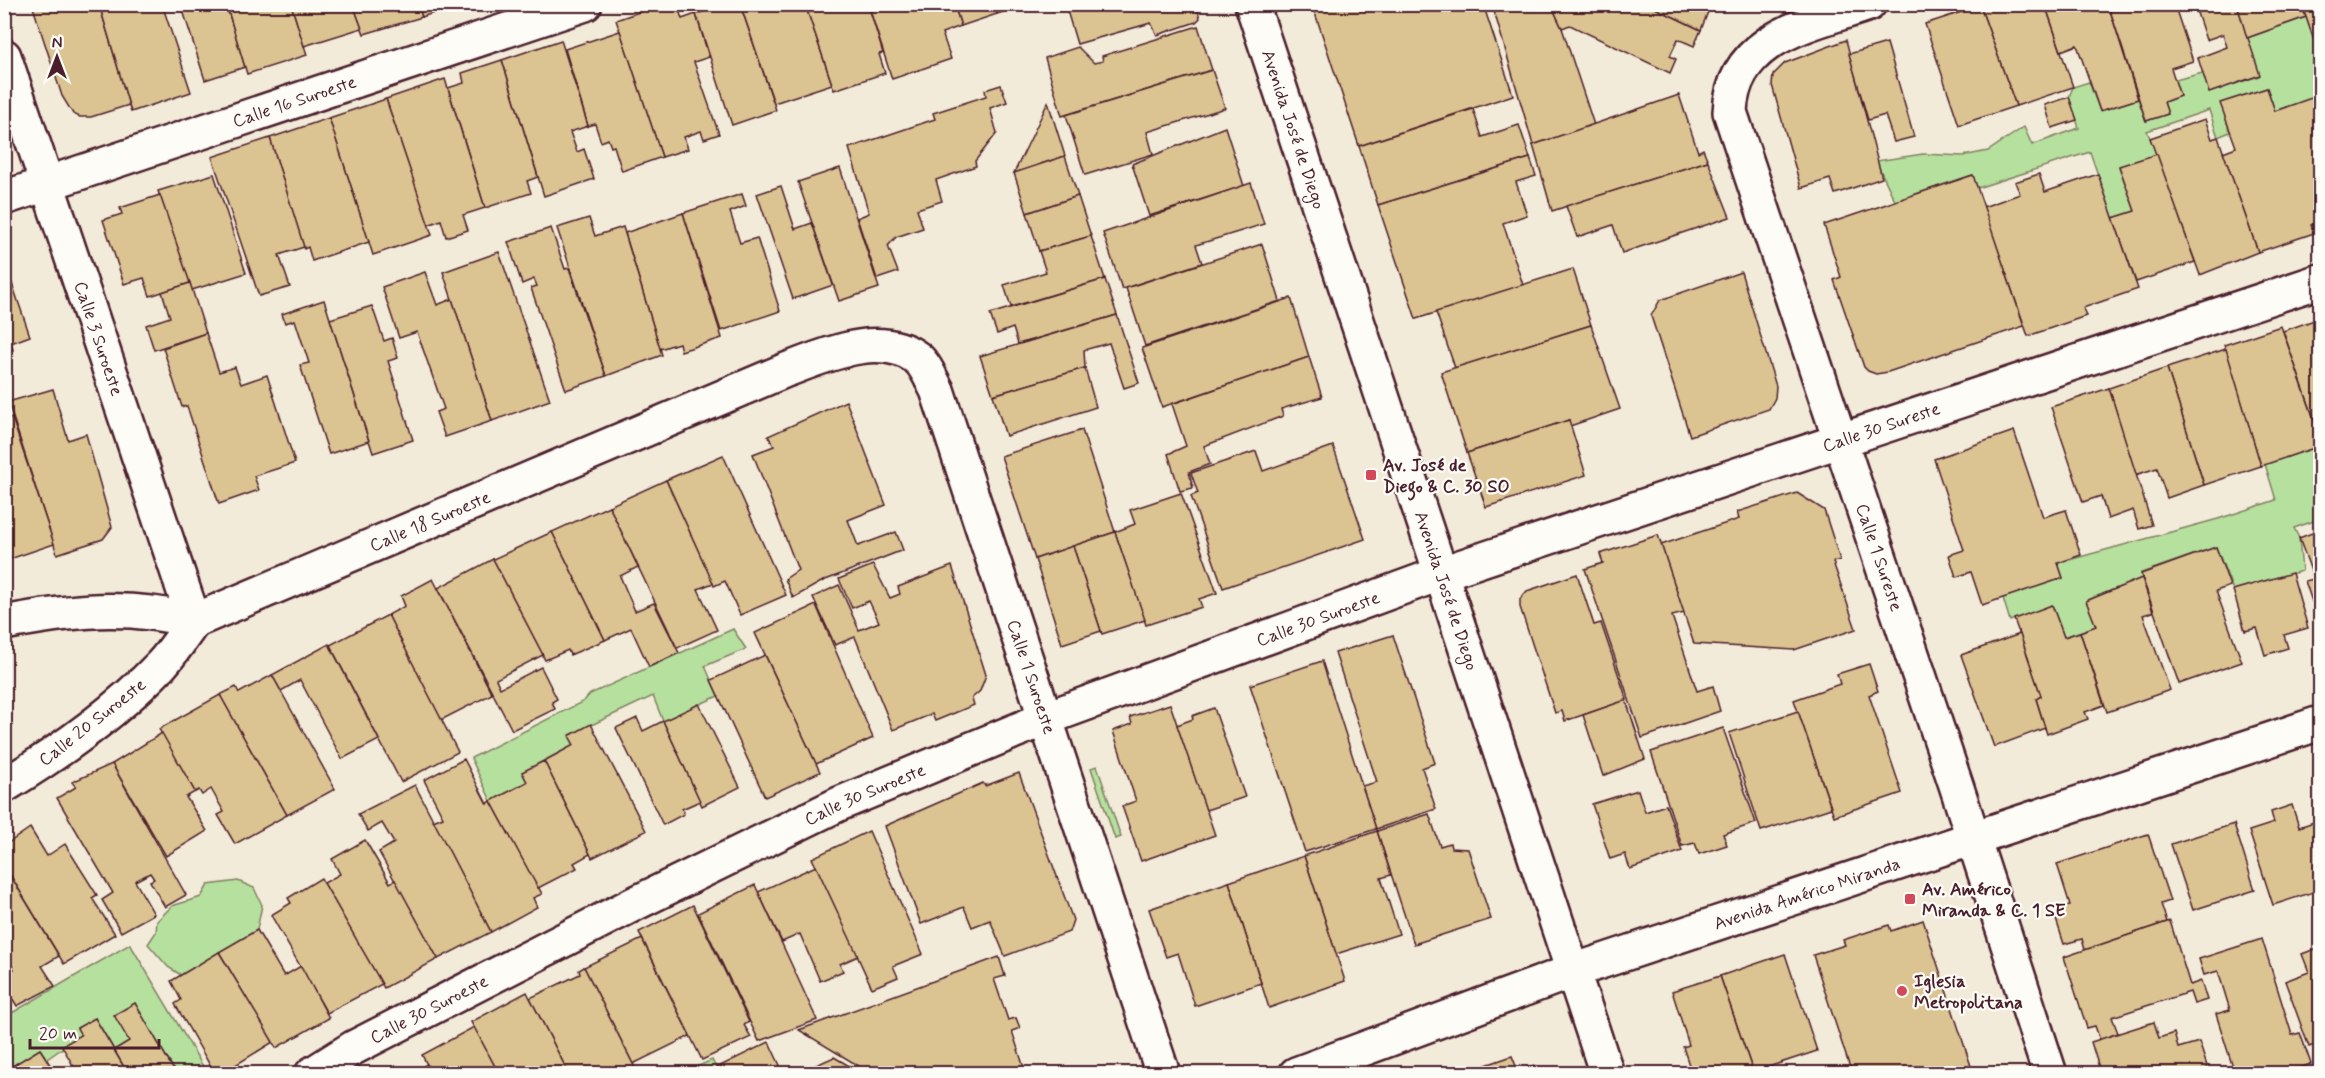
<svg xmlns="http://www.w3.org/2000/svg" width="2325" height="1078" font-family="Mynerve,sans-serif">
	<rect width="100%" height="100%" fill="#f3ebd9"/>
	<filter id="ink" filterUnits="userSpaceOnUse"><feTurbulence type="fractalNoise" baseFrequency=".0167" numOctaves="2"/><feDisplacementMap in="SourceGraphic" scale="12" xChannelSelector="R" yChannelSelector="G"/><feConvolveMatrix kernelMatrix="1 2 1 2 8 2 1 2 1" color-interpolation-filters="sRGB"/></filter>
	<g filter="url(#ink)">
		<g fill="#b6e09d" stroke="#808064" stroke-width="1.5">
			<path d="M2306,17L2320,58V95L2275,111L2267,88L2221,103L2230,132L2218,137L2209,110L2147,131L2157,154L2119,167L2135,211L2113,218L2090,152L1977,188L1972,175L1895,201L1876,161L1923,154L1963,156L1988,151L2024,127L2032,145L2079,128L2069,97L2073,87L2089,82L2100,111L2138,99L2146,121L2168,114L2164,102L2180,96L2175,80L2203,73L2210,92L2259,76L2247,38Z"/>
			<path d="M2320,446V519L2294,528L2299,538L2302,571L2233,590L2216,547L2141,573L2142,578L2086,601L2096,626L2064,637L2052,605L2010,621L2003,598L2063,578L2058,563L2218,519L2276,500L2265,464Z"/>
			<path d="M733,629L746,649L705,666L718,696L663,721L653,696L570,735L574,745L522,772L527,782L491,801L471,758L584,701L590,694Z"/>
			<path d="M1097,766L1121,837L1115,839L1091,768Z"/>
			<path d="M238,881L254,888L262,905L257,930L181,975L168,967L148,944L156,932L157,921L172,906L201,897L208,885Z"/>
			<path d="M130,944L207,1073H176L135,1004L129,1041L114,1050L95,1018L77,1028L81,1035L47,1059L40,1049L5,1071V1017Z"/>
			<path d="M712,1060L719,1073H683Z"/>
		</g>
		<g fill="#dcc392" stroke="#4a1f2b" stroke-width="1.5">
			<path d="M32,4H99L129,105L91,117H80L73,114L62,96Z"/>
			<path d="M99,4H162L191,92L131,112Z"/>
			<path d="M181,4H226L245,67L205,80Z"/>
			<path d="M226,4H291L307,55L247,74Z"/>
			<path d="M291,4H353L362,28L304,46Z"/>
			<path d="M353,4H418L422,17L364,34Z"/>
			<path d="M418,4H459L422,17Z"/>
			<path d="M662,4H677L682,19L696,14L709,57L694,62L719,134L704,139L701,131L684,137L688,149L662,157L616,20Z"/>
			<path d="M714,4H740L776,110L732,125L696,14L716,8Z"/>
			<path d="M740,4H805L832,84L774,103Z"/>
			<path d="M805,4H868L883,53L879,54L885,73L834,90Z"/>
			<path d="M868,4H954L961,26L942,33L951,59L892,79Z"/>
			<path d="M954,4H994L997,14L961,26Z"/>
			<path d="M994,4H1027L997,14Z"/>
			<path d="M1065,4H1196L1200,18L1196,22L1157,35L1151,23L1077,44Z"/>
			<path d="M1312,4H1483L1513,95L1359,146Z"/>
			<path d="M1492,4H1551L1562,28L1594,125L1533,145Z"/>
			<path d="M1551,4H1647L1701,30L1694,46L1678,39L1670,56L1676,59L1670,73L1570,25L1562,28Z"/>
			<path d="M1647,4H1711L1701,30Z"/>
			<path d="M1984,4H2045L2073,87L2016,106L1980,6Z"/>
			<path d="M2045,4H2108L2138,99L2100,111L2077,45L2061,51Z"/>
			<path d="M2108,4H2174L2193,61L2171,68L2180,96L2164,102L2168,114L2146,121Z"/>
			<path d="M2194,4H2237L2260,75L2209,93L2198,58L2227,47L2223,34L2206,40Z"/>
			<path d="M2237,4H2301L2306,17L2247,38Z"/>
			<path d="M2301,4H2320V58L2306,17Z"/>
			<path d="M1980,6L2016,106L1959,125L1925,24Z"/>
			<path d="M1198,26L1212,70L1062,116L1045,58L1078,47L1094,63L1103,61L1102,56Z"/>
			<path d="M620,31L662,157L622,171L614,146L611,147L608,139L601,142L595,124L588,126L565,49Z"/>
			<path d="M561,40L588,126L570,132L577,152L584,149L594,179L544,196L502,60Z"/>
			<path d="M1846,40L1882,178L1835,194L1830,179L1801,188L1772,85L1773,75L1785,63Z"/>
			<path d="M1887,43L1914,137L1894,142L1885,115L1868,120L1849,54Z"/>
			<path d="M502,60L538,177L527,181L531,193L485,208L448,88L464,83L462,73Z"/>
			<path d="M1212,70L1225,108L1147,132L1153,154L1085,175L1066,115Z"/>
			<path d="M445,79L485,208L463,215L468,230L446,237L441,220L428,225L386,99Z"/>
			<path d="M1001,85L1007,102L990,108L997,133L975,161L976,166L936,180L942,201L917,209L923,228L896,237L888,246L898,272L877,279L857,218L869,213L849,148L935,119L933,113L986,96L985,90Z"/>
			<path d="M2267,88L2275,111L2320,95V222L2311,225L2314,233L2258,252L2223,152L2236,147L2220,103Z"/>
			<path d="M1679,95L1698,152L1703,149L1708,161L1552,211L1533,145Z"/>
			<path d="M2069,97L2077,120L2052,128L2045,105Z"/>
			<path d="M386,99L432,235L373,255L329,118Z"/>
			<path d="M1048,102L1065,156L1014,173L1030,140Z"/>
			<path d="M1473,109L1482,137L1519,125L1530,158L1378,205L1359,146Z"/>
			<path d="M329,118L369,242L312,261L308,247L304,249L270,138Z"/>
			<path d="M2205,119L2212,139L2218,137L2258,252L2200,275L2150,138Z"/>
			<path d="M1225,127L1244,186L1149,216L1132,164Z"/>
			<path d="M270,138L304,247L279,255L290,287L259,296L212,157Z"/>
			<path d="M2157,154L2195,262L2136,282L2113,218L2135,211L2119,166Z"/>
			<path d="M1065,156L1078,196L1027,213L1014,173Z"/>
			<path d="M1530,158L1536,176L1516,182L1527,215L1503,223L1523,285L1416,319L1378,205Z"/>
			<path d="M1708,161L1730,217L1622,253L1613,225L1577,237L1566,206Z"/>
			<path d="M840,168L879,288L839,301L798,182Z"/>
			<path d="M214,174L246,273L192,290L158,191Z"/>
			<path d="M2039,174L2045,192L2098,174L2138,289L2083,308L2086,316L2028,336L1983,207L2020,194L2015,182Z"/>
			<path d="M1973,175L2024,326L1888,372L1876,374L1868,371L1864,367L1834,280L1841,277L1824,225Z"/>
			<path d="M1251,183L1264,224L1196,245L1202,263L1122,289L1103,233Z"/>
			<path d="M781,186L795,229L812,223L833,285L793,299L757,194Z"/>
			<path d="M742,194L746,206L730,212L740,243L757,238L780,311L721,331L683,213Z"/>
			<path d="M160,195L190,283L150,296L144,278L124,284L103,220L122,214L120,208Z"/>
			<path d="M1078,196L1091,236L1039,251L1027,213Z"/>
			<path d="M683,213L722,338L681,351L679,343L660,349L625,233Z"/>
			<path d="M589,218L595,236L623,227L662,355L606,376L557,228Z"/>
			<path d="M551,228L565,269L569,268L606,376L566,390L531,288L537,286L534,279L522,284L508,242Z"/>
			<path d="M1091,236L1105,279L1011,307L1004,285L1046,272L1039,251Z"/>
			<path d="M1262,244L1280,301L1145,346L1126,288Z"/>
			<path d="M499,252L550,400L492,421L443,272Z"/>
			<path d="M4,260L30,336L11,343L13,350L4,353Z"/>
			<path d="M1573,269L1591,325L1455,368L1436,312Z"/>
			<path d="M425,272L437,305L452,299L492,421L445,437L436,412L444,409L417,332L399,338L382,287Z"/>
			<path d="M1741,272L1776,386L1775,398L1769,409L1690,436L1651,316L1660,300Z"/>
			<path d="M1105,279L1117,315L1018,344L1013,328L997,334L990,314Z"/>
			<path d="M190,283L206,333L154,350L146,325L170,317L162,292Z"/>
			<path d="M1291,298L1309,357L1162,407L1142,348Z"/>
			<path d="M324,300L369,441L329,454L300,365L309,363L295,320L285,323L282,314Z"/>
			<path d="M372,306L384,341L392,338L398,358L388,361L413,440L373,453L330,319Z"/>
			<path d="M1117,315L1139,383L1124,388L1109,343L1084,350L1085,368L993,395L980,356Z"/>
			<path d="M2320,318V426L2317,427L2283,331Z"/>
			<path d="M1591,325L1620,409L1570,426L1569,420L1467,453L1441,372Z"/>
			<path d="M2281,326L2320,436V446L2261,466L2224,345Z"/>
			<path d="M206,333L219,372L235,367L241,384L267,375L295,463L254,476L259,490L219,504L187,406L182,407L163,348Z"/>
			<path d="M2226,349L2261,466L2204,485L2167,368Z"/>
			<path d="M1309,357L1322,397L1281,409L1283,416L1204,446L1210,464L1189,472L1193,488L1180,491L1168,454L1186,446L1172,404Z"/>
			<path d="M1085,368L1096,407L1006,436L993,395Z"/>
			<path d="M2167,368L2204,485L2167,498L2157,468L2135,475L2109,388Z"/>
			<path d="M2109,388L2152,525L2139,529L2133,510L2108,519L2101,496L2083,502L2051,407Z"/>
			<path d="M53,389L68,440L86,434L112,527L103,539L57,554L8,402Z"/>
			<path d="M846,401L886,505L848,520L858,546L896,532L903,550L823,581L793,598L785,579L798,570L753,454L774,446L768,436Z"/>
			<path d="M12,418L54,544L4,561V420Z"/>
			<path d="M1569,420L1586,475L1486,507L1467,453Z"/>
			<path d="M1082,430L1115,532L1035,559L1001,456Z"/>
			<path d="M2014,431L2043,517L2066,510L2081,555L2058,563L2063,578L1982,605L1971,572L1956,577L1949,555L1964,550L1934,459Z"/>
			<path d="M1333,446L1365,539L1223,588L1191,496L1198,493L1191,473L1256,451L1263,471Z"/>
			<path d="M723,455L786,595L740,615L725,581L714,586L666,480Z"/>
			<path d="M666,480L713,583L698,589L717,630L677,648L609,506Z"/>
			<path d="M1181,493L1217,593L1199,599L1202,607L1146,625L1115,532L1135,524L1130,510Z"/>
			<path d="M1797,493L1824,510L1840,560L1833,562L1856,629L1794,650L1694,644L1661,545L1739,519L1737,512Z"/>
			<path d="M609,506L638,567L620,576L635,611L654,603L679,653L649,667L631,628L605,640L552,532Z"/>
			<path d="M2320,530V625L2305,581L2314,579L2299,538Z"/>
			<path d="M552,532L605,640L570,655L568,650L545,660L493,559Z"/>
			<path d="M1115,532L1145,620L1102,634L1073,546Z"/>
			<path d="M1658,535L1684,613L1672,616L1697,691L1713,686L1720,711L1642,738L1585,569L1603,563L1600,554Z"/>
			<path d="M1073,546L1101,631L1062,644L1035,559Z"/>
			<path d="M2216,547L2230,586L2216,591L2242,662L2179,684L2141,574Z"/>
			<path d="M493,559L543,655L496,679L500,688L541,667L557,699L552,702L555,709L512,730L438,588Z"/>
			<path d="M873,565L890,598L900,594L898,587L952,566L986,675L980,691L972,698L974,705L935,721L932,714L893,730L855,637L835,645L813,597L839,585L859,630L879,622L869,601L852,608L839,579Z"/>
			<path d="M2292,573L2308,628L2284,635L2288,648L2265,655L2257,628L2245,631L2233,590Z"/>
			<path d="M1577,574L1594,625L1601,623L1627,700L1565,721L1562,711L1555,713L1520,607V599L1527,591Z"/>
			<path d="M2142,578L2153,612L2143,615L2170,690L2107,712L2080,632L2096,626L2086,601Z"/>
			<path d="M433,579L492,694L441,720L388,615L405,606L401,596Z"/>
			<path d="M816,605L873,738L816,764L755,633Z"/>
			<path d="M2052,605L2064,637L2080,632L2104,705L2085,712L2088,719L2047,734L2036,699L2041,696L2014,619Z"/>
			<path d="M388,615L458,752L401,782L330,645Z"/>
			<path d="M2020,634L2041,696L2036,699L2045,728L1994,747L1961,655Z"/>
			<path d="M1393,635L1435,763L1422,768L1436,809L1376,829L1362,786L1377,782L1335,653Z"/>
			<path d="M329,644L379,740L342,759L300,680L281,691L272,675Z"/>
			<path d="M765,655L820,772L765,797L711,680Z"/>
			<path d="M1322,661L1376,829L1305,852L1250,685Z"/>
			<path d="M1869,664L1878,691L1869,695L1902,793L1834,816L1794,700L1840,684L1837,674Z"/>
			<path d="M272,675L335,789L287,815L220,695L236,687L239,693Z"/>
			<path d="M220,695L287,815L235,844L218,815L224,812L211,789L202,795L199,790L195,792L159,729Z"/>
			<path d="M1626,700L1645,759L1603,776L1583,715Z"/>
			<path d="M699,704L740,787L702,806L663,721Z"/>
			<path d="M1170,704L1215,835L1141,861L1122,806L1136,801L1113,731L1132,724L1130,717Z"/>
			<path d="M1214,708L1245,797L1206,810L1177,725L1193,719L1192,716Z"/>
			<path d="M1798,711L1831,808L1761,831L1729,733Z"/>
			<path d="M637,718L643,731L663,721L700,801L682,809L684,814L663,825L616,728Z"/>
			<path d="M591,724L646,831L592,858L544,761L574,745L569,736Z"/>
			<path d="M1723,728L1756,823L1723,834L1727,845L1699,854L1695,843L1682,846L1651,752Z"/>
			<path d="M162,733L195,792L186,797L207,831L166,856L112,764Z"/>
			<path d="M464,759L487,804L491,801L542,894L533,898L537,907L491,932L433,821L443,817L424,780Z"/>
			<path d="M544,761L590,854L574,863L577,868L538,888L491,801L527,782L522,772Z"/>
			<path d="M112,764L186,895L165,907L150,881L154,879L150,873L135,881L154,914L121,932L102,900L113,893L57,798L76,787L72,782Z"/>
			<path d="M1019,773L1073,920L1069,932L1005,956L990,920L972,927L964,907L921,924L885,826L983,783L985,786Z"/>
			<path d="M415,785L491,932L438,959L379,852L394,843L382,823L368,831L358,814Z"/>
			<path d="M1638,790L1645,812L1666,805L1682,851L1630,869L1625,854L1610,859L1592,804Z"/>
			<path d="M2292,805L2299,827L2314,822L2320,843V890L2273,905L2249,831L2274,823L2271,812Z"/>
			<path d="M1429,814L1440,846L1450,843L1451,848L1468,849L1491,919L1414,944L1377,831Z"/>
			<path d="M2234,824L2255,890L2193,910L2171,844Z"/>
			<path d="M30,828L47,856L65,844L97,895L92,898L115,934L64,964L4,865V846Z"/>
			<path d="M869,831L923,954L893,966L898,977L872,988L812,858Z"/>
			<path d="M1377,831L1391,875L1381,878L1399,934L1336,954L1304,856Z"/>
			<path d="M2148,834L2170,901L2161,904L2167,922L2085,950L2082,939L2064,944L2053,910L2070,905L2057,864Z"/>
			<path d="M365,840L390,883L395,880L438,959L384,988L324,883L340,874L332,859Z"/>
			<path d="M1304,856L1345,981L1269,1008L1229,882Z"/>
			<path d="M4,865L59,956L42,966L55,986L17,1006L4,985V979L10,976L8,973L14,969L4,954Z"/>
			<path d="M816,866L858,956L840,964L843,971L820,981L800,934L782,942L758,892Z"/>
			<path d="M321,878L382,984L327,1013L271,915L291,903L288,898Z"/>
			<path d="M1229,882L1261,983L1195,1006L1178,953L1166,957L1149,909Z"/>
			<path d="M755,885L817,1020L759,1041L698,913Z"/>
			<path d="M693,905L749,1022L744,1025L751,1037L702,1060L639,932Z"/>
			<path d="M1923,920L1971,1066L1948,1074H1852L1813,955L1845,945L1843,940L1889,925L1891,931Z"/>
			<path d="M2170,921L2190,985L2201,981L2207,1000L2194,1004L2190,992L2112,1017L2118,1033L2100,1040L2095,1026L2087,1028L2064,957Z"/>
			<path d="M257,930L284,976L301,966L329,1018L276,1048L219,952Z"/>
			<path d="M642,939L690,1036L633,1064L584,967Z"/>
			<path d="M2262,939L2292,1035L2300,1033L2311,1064L2280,1074H2235L2216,1014L2230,1010L2218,971L2204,975L2199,959Z"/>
			<path d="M2320,947V1043L2309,1047L2285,981L2309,972L2302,954Z"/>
			<path d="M219,952L273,1042L221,1074H215L175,1004L181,1000L171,981Z"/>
			<path d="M1785,954L1817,1051L1753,1072L1720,976Z"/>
			<path d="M999,957L1005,976L994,979L1008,1020L1016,1018L1020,1028L1012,1031L1026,1074H872L799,1030Z"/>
			<path d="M584,967L633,1064L638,1074H569L530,998L580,974L579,970Z"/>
			<path d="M1720,976L1753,1072L1749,1074H1692L1683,1047L1689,1045L1672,991Z"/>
			<path d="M527,992L530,998L569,1074H499L471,1022Z"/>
			<path d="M135,1003L176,1074H128L114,1050L129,1041L114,1015Z"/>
			<path d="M95,1018L114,1050L128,1074H78L62,1046L81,1035L77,1028Z"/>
			<path d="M2154,1022L2159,1038L2174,1033L2178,1048L2199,1042L2209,1072L2101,1074L2091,1042Z"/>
			<path d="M474,1027L499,1074H432L422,1055Z"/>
			<path d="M769,1042L784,1074H719L716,1068Z"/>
			<path d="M40,1049L56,1074H4V1071Z"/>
			<path d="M1512,1056L1518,1071L1534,1065L1537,1074H1460Z"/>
			<path d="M834,1057L863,1074H796Z"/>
			<path d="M427,1064L432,1074H410Z"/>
		</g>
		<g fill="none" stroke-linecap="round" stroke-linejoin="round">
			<defs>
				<g id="minor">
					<path id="s1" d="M1869,4C1811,24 1733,36 1730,112L1956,785L2050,1074"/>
					<path id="s2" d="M4,56L194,621C183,636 173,652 161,665C115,713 60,752 4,786"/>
					<path id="s3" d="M4,198L585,4"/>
					<path id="s4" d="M4,623C71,610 127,604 194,621L786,370C825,356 879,330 917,358C925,364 932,381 937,390L1163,1074"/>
					<path id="s5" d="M312,1074L353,1048L632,905L839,804L1044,719L1442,573L2320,281"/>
					<path id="s6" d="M1296,1074L1573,971L2320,723"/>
				</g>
				<g id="major">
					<path id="s7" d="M1252,4L1607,1074"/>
				</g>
			</defs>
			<use href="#minor" stroke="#4a1f2b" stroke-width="38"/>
			<use href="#major" stroke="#4a1f2b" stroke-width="38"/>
			<use href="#minor" stroke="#fdfcf7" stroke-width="33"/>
			<use href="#major" stroke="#fdfcf7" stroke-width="33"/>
		</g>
	</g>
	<g fill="#d1495b" stroke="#fdfcf7" stroke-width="2">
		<rect x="1365" y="469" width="12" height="12" rx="3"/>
		<rect x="1904" y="893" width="12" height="12" rx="3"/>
		<circle cx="1902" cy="991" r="6"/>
	</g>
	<g text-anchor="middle" stroke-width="4.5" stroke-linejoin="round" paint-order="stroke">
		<g font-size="18" fill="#4a1f2b" stroke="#fdfcf7">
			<text dy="6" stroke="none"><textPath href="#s3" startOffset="306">Calle 16 Suroeste</textPath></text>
			<text dy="6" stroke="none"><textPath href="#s7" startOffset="132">Avenida José de Diego</textPath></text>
			<text dy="6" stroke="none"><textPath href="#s2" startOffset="298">Calle 3 Suroeste</textPath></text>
			<text dy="6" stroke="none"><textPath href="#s5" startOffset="1701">Calle 30 Sureste</textPath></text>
			<text dy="6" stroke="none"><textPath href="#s4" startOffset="448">Calle 18 Suroeste</textPath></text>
			<text dy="6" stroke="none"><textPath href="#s1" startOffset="660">Calle 1 Sureste</textPath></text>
			<text dy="6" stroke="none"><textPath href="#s7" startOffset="618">Avenida José de Diego</textPath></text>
			<text dy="6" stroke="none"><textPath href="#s5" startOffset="1106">Calle 30 Suroeste</textPath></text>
			<text dy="6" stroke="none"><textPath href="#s4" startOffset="1312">Calle 1 Suroeste</textPath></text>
			<text transform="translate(92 722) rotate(-38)" y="6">Calle 20 Suroeste</text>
			<text dy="6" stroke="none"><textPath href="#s5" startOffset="620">Calle 30 Suroeste</textPath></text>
			<text dy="6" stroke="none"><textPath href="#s6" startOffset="542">Avenida Américo Miranda</textPath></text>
			<text dy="6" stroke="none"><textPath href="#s5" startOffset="134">Calle 30 Suroeste</textPath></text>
		</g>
		<g font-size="18" font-weight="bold" fill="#4a1f2b" stroke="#fdfcf7" text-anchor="start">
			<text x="1383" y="471">Av. José de<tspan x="1383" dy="21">Diego &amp; C. 30 SO</tspan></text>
			<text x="1922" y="895">Av. Américo<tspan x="1922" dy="21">Miranda &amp; C. 1 SE</tspan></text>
			<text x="1914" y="987">Iglesia<tspan x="1914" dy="21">Metropolitana</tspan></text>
		</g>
	</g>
	<rect width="2325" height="1078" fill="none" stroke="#fdfcf7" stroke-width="24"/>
	<rect x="12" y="12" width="2301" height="1054" fill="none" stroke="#4a1f2b" stroke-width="2" filter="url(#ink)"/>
	<g transform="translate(57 57)" stroke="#fdfcf7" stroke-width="4.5" paint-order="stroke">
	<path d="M0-4.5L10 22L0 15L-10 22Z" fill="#4a1f2b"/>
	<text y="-9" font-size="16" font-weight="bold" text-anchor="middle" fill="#4a1f2b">N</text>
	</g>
	<path d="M30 1039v9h129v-9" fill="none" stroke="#4a1f2b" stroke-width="3"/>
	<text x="39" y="1039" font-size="18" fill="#4a1f2b" stroke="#fdfcf7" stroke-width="4.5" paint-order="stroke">20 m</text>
</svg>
